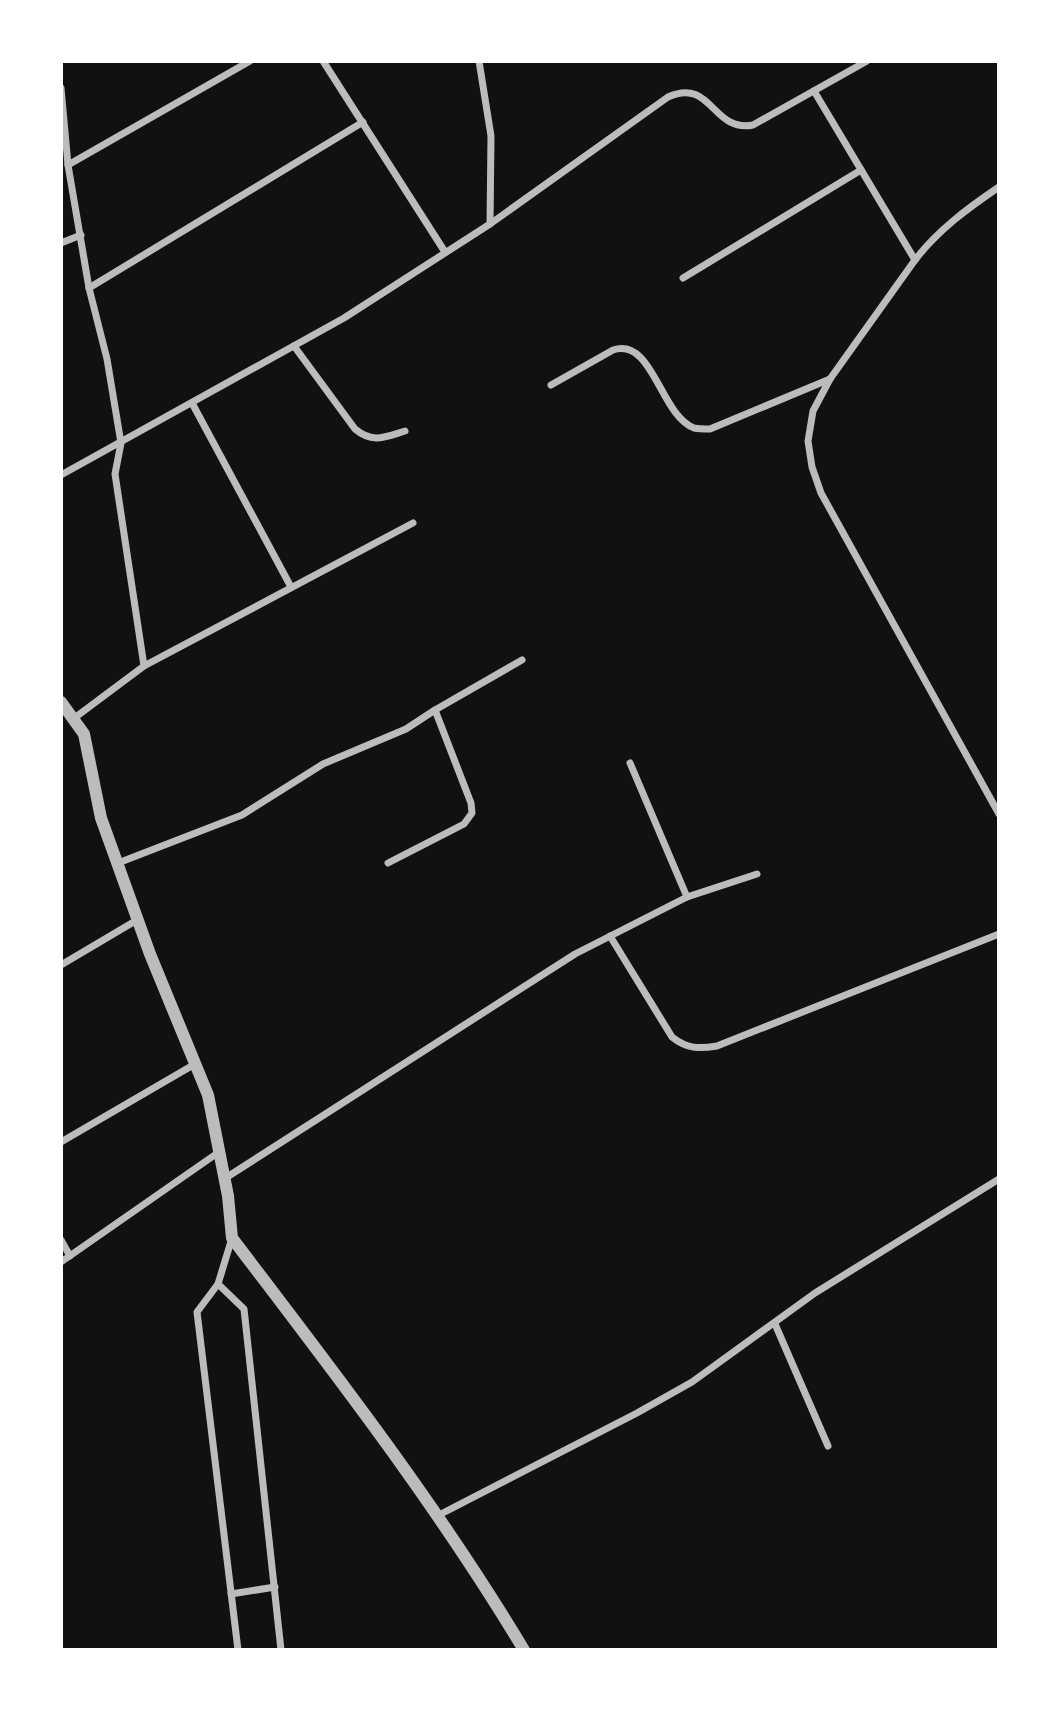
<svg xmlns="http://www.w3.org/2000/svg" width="1060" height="1711" font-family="'PT Sans',sans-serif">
	<rect width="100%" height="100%" fill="#111"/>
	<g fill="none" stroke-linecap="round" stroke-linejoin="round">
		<g stroke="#bcbcbc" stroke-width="7">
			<path d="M323,61L445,252"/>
			<path d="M61,88L68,165L89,288L107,359L121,443L115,474L144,666L73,719"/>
			<path d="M814,91L915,260"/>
			<path d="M68,165L250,61"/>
			<path d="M999,187C968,208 938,230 915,260L830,379L813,411L808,441L812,467L821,493L999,814"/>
			<path d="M490,224L668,97C712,77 712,133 753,125L867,61"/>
			<path d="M61,243L81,235"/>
			<path d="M683,278L861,170"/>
			<path d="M89,288L363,122"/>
			<path d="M294,346L355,429C373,444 385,437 405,431"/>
			<path d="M551,385L613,350C653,337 660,415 694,428C699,429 705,429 710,429L830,379"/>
			<path d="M192,403L291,587"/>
			<path d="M61,475L344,318L490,224L491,136L479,61"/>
			<path d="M144,666L413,523"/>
			<path d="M630,763L687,897"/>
			<path d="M118,863L242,815L323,764L406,729L435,710L522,660"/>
			<path d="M388,863L464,824L472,813L471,803L435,710"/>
			<path d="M610,936L672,1037C687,1049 699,1049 717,1046L999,934"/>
			<path d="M61,965L137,920"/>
			<path d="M61,1142L195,1064"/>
			<path d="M224,1179L575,954L687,897L757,874"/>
			<path d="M232,1238L218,1284L197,1312L238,1650"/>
			<path d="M61,1240L70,1256"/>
			<path d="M61,1262L219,1152"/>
			<path d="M218,1284L244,1309L281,1650"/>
			<path d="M775,1324L828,1446"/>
			<path d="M437,1516L637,1413L692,1382L815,1293L999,1179"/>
			<path d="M231,1594L275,1587"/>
		</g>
		<path stroke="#bcbcbc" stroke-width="12" d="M61,702L84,734L101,818L150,954L208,1095L228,1196L232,1238C334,1372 437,1505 524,1650"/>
	</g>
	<rect width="1060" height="1711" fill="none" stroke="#ffffff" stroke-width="126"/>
</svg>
